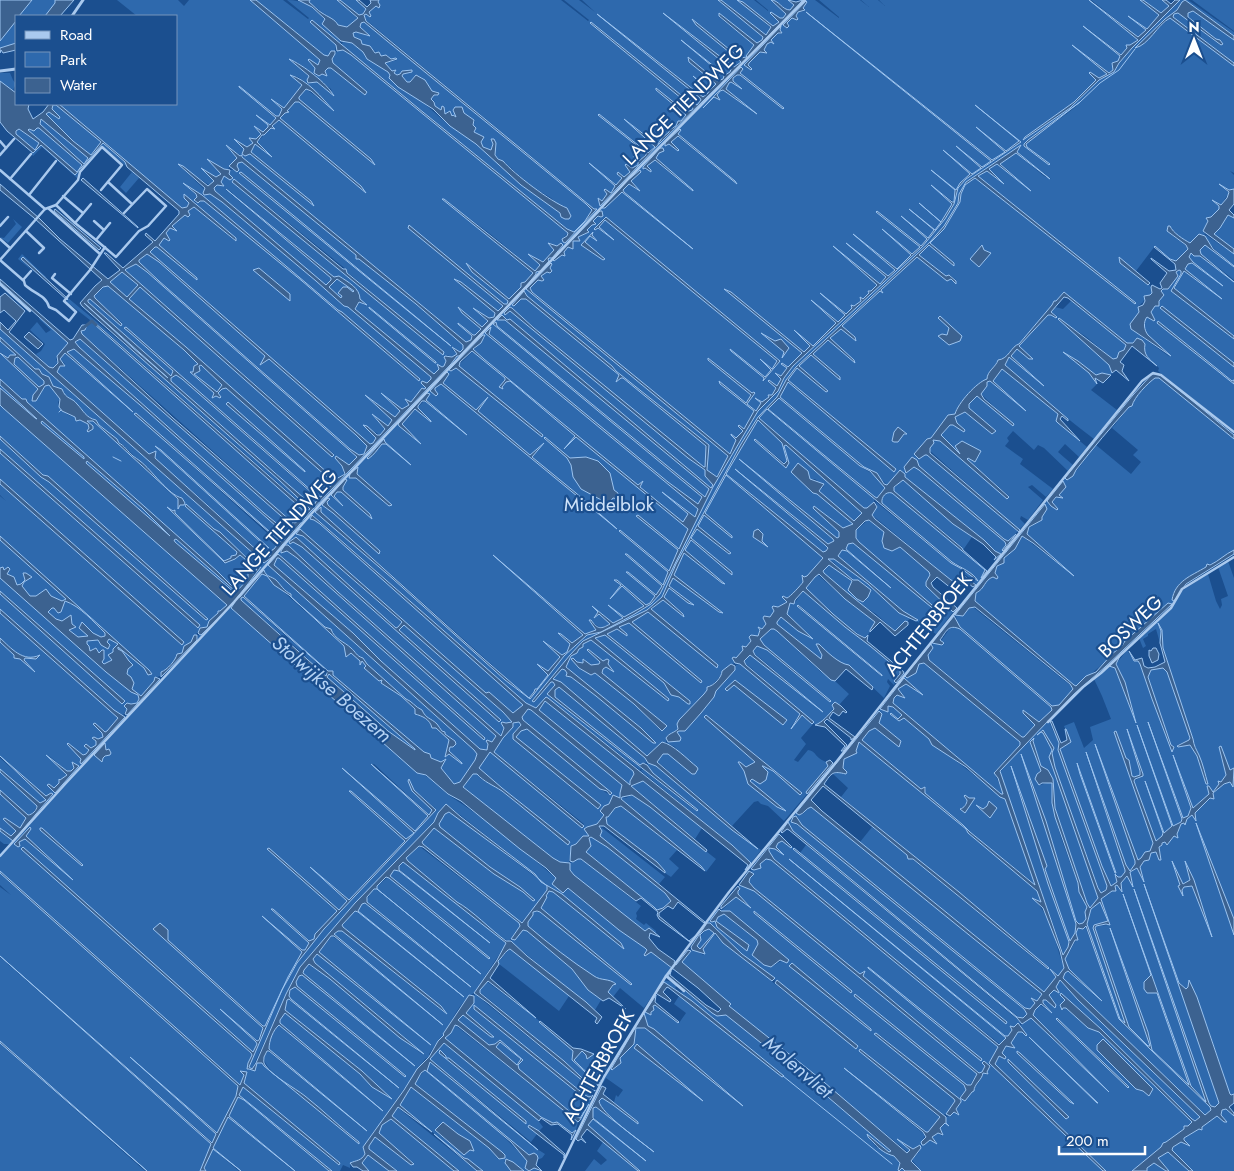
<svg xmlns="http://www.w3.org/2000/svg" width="1234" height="1171" font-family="Jost,sans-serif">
	<rect width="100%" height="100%" fill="#1b4f8f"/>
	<g fill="#2e69ad" fill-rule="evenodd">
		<path d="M32,0H55L56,3L45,16H19Z"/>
		<path d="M117,0H178L184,6L189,0H250L320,60L318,65L309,59L316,68L313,75L298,63L291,60L309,77L307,83L298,77L291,75L302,85L284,108L273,101L282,109L279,116H276L240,88L276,118L270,125L258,117L268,125V127L264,132L255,127L261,134L256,139H250L253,141V144L247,147L236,141L244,149L242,156L229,148L237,158L228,169H224L209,161L221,174L216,177L204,170L214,181L209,185L179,165L205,190L203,194L200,195L184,183L198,197L194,202L184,195V198L189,203L186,207L182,208L166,195L59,104H176V16H137Z"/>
		<path d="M256,0H283L308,19L309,18L287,0C304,0 312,6 323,18L325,20L322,24L341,41L340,43L312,20L311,22L336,45L335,51H331L328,56L324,55Z"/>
		<path d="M310,0H337L358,19L349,27L338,25L309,2Z"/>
		<path d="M340,0H356L366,9L363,14L359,15Z"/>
		<path d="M379,0H561L588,21L589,20L564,0H579L595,12L582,0H718L763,37L762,40L757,43L719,13V17L754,45L747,55V57L740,58L694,21L696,25L740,61L741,62L734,67L668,17L731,69L730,72L725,75L683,41L724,76V79L717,81L688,58L689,62L716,84L710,90L696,79L709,91L708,93L703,97L622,33L701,98V100L697,106L681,95L591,22L596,28L693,108L692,110L686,112L656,89L686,115L681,121H678L676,126L669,130V132L662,138L658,144L655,143L629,123L655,147L648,153L599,114L646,153L641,160L639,161L633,157L638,162V165L632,168L626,164L630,172L624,177L618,172L617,174L622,178L616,185L591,165L615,186L610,194L604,190L607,194L602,201L598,199L600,206L660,143L748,57L803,0H815L839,18V17L819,0H860L869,7L861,0H878L885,6L879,0H1089L1138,40L1130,45H1127V47L1122,55L1084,26L1120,56L1118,61L1112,63L1114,70L1109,73L1073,46L1108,73L1099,78L1089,72L1097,79L1074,102L1025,137L1023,140L1070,108L1099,80L1114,72L1119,63L1132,48L1180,0H1184L1177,10L1165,19L1136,49L1170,18L1234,66V173L1230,171L1234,175V189L1229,190L1219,184L1229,193L1221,205L1212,200L1219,206V209L1211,217L1206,218L1208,220L1203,231L1205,234L1204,235L1199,234L1190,243C1183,239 1173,233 1170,226H1168L1167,229C1172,238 1181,240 1188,248L1183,255L1176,261L1170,259L1155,246L1136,271L1119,258L1120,263L1147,285L1149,284L1153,291L1150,295H1145C1143,305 1144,300 1138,307L1139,312L1130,324L1131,329L1170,357L1148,335C1144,330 1143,322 1147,317L1154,321L1155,320L1151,312L1155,306H1159V302L1163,295L1161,291L1163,289H1168L1176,279L1177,271H1181L1180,278L1182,273L1185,272L1219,297L1186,270V266L1188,264L1192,263L1219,283L1193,262L1189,257V254L1191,253L1194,256H1200L1234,282V336L1174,290L1179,280L1171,291L1234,339V363L1162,307L1160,308L1234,367V380L1232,381L1158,321L1157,323L1234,384V431L1158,371L1159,368C1151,360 1143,356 1145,344L1142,340L1137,338L1131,344L1127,343L1064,292L1056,301H1054L1052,305L1019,344C1011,346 1009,359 998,360C995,367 987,371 987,379C977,382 958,403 955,414L948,415L931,438L927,439L914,454L919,459L925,454L927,455L1018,531L1008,541L1004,539L919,466L917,460L912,457L904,467L906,473L914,467L919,470L1005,542L1006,545L1001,554L995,551L984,540L905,477V474L900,470L887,485L881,479L877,473L864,467L780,397L788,382L894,472L896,469L787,380L797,368L826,392L828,391L799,366L811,355L840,379V377L813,354L828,340L855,363L854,360L829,338L841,329L856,341L855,337L842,326L880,291L883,293L881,290L917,257L947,281L951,279L956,283V280L950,275L946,276L919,255L929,245L954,265V263L930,243L944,229L960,202L961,194L965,185L975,178L1135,304V303L978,176L987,171L1003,184L988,169L997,164L1031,191L1000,163L1016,153L1044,176L1051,179L1017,152L1021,145L966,182L959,194L958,203L944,226L930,242L796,367L786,380L777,397L762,413L766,409L874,498V502L867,508H864L758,417L741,444L712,498L726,475L821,555L822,559L807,576L804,577L802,575L803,582C801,585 790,597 787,598L783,596L787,601L778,607H772L774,611L770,617L764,616L763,618L766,624L762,629L759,627L760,630L758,637L751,635L749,637L751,641L746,647L742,646L743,650L736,658H732L735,663C722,666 720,683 707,687V690L704,694L679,720L677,730L668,735L666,742H662L647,756L561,683L553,679L562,669L565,670L567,673L566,676L571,677L596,696L653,743H656L641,728L585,684L566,666L571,656L577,653L579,649L583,647V644L591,640L668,701L669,699L594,638L605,635L664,683L671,695L679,697L688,704H690V701L607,634L617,629L627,636L618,627L629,623L701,683L702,681L631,622L648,612L717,668L718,665L651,610L663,600L684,616L683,614L664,597L669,588L688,603L692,604L669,586L673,577L719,612L722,613L674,575L676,567L663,597L651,609L616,627L583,641L570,655L532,701L534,702L551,682H553L555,685L548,694L641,768L640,770L548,698H546L536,708L526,703L313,515L310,517L320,524L524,705L513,713L489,692L486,693L300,529L297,534L303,536L402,623L396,628L296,537L289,542L290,543L293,541L302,547L499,722L500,720L399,630L404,624L503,712L512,722L506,723L502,722L501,723L504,728L501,732V736L338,592L288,545H285L281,551V553L287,551L297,558L496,736L492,742L487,740L486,741L489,747L487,750L480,749L381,661L353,633L274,565L277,558H279L484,739L485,738L284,559L278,554L268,565L474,750L477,754L475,760L460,782L454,784L441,768L446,759L441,762L431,758L430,754L424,753L333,675L332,671H328L302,648L327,674L325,676L301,652L241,600V598L243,597L289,639L300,646L244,596L262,574L266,575L264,570L240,597H237L261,567H258L252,563L220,532L214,529L186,505L185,506L237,552L236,555L231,556V558L224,561L175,513L176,510L173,511L167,507L224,563L235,559L240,555L257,569L253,574L251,569L246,571L248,574V579L237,591L217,571L27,402L26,399H22L0,379V353L38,389L33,395L32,401H36L47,384L49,385L60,399L58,402C59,409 67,416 75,417L76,421L80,420L88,424L89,428L87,431L88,432L93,429V426L87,421H93L178,500V508L180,505L185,503L182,498C170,495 132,453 121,443C114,437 101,430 96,420C86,418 83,410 77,404C72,397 67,401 62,389L53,386L49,377L42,374L39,369L36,370L0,337V329L264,563L271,559L310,511L451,364L456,356L460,355L527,285L536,274V272L540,271L549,261L547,259L549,258H552L563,245L561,244L557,246L549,243L554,250L543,262L530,255L540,266L535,271L489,233L443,199L533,274L525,282L521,283V287L509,299L468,265L472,272L508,301L507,304H504L409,226L408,228L503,306L498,312L457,280L495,313L494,316L489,318L475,310L488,321L482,327L459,309L462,313L481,329L475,335H473L458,323L472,337L471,340L466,342L242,157L250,154L313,205L311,201L251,152L255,144L268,153L257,142L271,128L274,129L272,127L279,120L364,191L361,186L280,118L285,113H289L288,108L295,102H299L373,163L371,159L299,99V97L306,89L329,106L308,84L314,82H317L333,95L331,89L315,76L322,74L327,75L325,71L328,68H331L365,95L367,92L333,63L332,59L337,51L343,50L351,55L568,233L562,239L563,242L565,243L597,209H594L366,20L364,15L366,14L370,16L369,12L376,6L380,7L378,2ZM806,1L807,2L803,8L805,11L798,12L796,17L798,19L792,18L787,23L789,26L787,28L783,25ZM806,12L992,161L1005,152L978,128L1006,151L1019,141L976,106L1021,142L966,179L958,188L954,204L945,219L922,247L793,366L784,378L778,391L758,411L718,479L716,477L729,457L527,289L551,263V271L550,273L547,271L541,276L544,280H538L530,288L532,292L730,455L736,440L731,435L736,438L743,431L738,426L744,429L754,411L719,382L746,403L751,395L708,360V358L752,394L754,392L747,404L756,411L761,403L756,398L762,402L770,397L768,395H772L776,387L768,381L777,386L781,379L775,372L781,376L787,368L782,363L788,367L803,353L727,290L731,292L804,352L811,346L794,331L813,346L836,323L812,302L838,322L845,315L821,294L846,314L852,308L851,305L854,306L861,301L860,298L863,299L869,293L868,291H871L877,284L833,247L880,284L887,277L850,247L888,276L895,270L854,235L897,269L911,255L883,230L912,254L920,247L877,211L921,246L927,239L902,218L928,238L934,231L910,210L935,230L941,222L932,215L941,222L952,204L933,187L954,202L955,190L932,171L956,190L960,183L970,174L943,151L972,174L981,168L972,159L983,167L991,161ZM781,26L780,30L782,34L778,33L771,40L774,44L771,42L767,44L764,50L766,53L760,52L749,63L748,65L752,69L751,70L744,65ZM741,67L742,69L740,73L783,109L740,75H737L733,78V81L742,89L731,82L729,83L726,89L756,114L723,90L720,91L717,95L720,99L714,97L703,107ZM1080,102C1065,119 1041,127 1026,144L1027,147L1049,165L1024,146V144L1028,140ZM680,129L678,134L736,183L677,136L671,142L678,151L669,144L665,146V143ZM660,148H663L664,151L659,153L655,158L693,191L654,160L647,167L651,171L643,169V167ZM640,170L641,172L631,181L639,191L629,184L623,190L634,201L622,192L605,208H603L628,181ZM600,211H601L602,216H599L593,221L595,225L592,224L587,230V233L578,237L580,241H573V248L568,247L564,252L565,256L562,255L554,261ZM605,217L780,361L764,381L763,380L764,378L731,350L765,377L771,370L761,360L772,369L777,361L605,220L599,227L612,239L597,228L594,229ZM593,232L592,235L596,240L590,236L584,242L604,259L603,260L581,245ZM981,245L984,250L991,253L979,267L971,259ZM525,292L527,296L612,366L616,371L709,445L707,470L704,468L706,467V446L623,378H621L616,382L619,375L526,299H521L514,306L512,305ZM510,307L512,308L563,353L511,311L505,315V312ZM940,316L962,336L960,341L949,345L939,336L942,334L947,335L949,328L938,318ZM483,335L485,337C476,348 462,363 451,371L449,370ZM427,393L429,394L426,399L399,426L398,424ZM898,427L906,434C901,435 900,442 894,442L892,441L894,432ZM358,467L357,474L391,505H388L356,478H349L350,474ZM345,479L346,482L343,487V490L370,514L371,517L341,492H337L334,496L343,506L331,496V495ZM328,498L330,499L327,502L328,505L380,551L379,553L333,513L322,505ZM321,507V512L529,698L534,692V689H537L548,675L538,665L548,671L560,657L544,641L562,655L567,652L570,644L559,634L572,643L583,635L511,571L585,634L596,630L589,620L601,628L610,624L599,614L594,618L598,613L596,609L613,624L601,632L587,635L576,644L564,656L529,699L505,680L393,579L315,512ZM697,526H698L731,553L728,554L697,529L693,536ZM758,529L763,534L762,540L766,546L753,537L754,531ZM691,538L732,572V574L691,540L688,544ZM685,550L724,583L684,553ZM268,576L275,579L283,589L291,594V597C305,606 315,623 331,629C334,639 345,642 351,648C356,652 356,656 363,658L367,664L406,699C413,701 414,707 422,710C426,716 428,721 436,723L438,727L445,732V734L453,739L456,744L453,747H450L449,751L462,764L449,754L446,756L449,740L436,728H432C429,719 422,716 415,714V710L401,696L382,683L383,680H379L364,668L366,666L362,661L360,665L361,661L351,653L346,657V651L348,654L351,652L349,649L346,650L344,646L267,577ZM588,649L603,661L607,659L609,660L607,664L613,670L606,667L603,669L602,673L666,725L665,728L661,731L634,704L595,673L591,675L579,668L572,660L573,658L577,662L583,663L584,659L591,665H599L600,662L587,650Z"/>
		<path d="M721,0H754L768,11V10L756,0H771L786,14L783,18H780L770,13L779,22L773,26L743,2L739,1L771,28L766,35Z"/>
		<path d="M774,0H788L794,5L791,10H787Z"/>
		<path d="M1091,0H1140L1159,15L1147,29L1130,17L1146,30L1138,37Z"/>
		<path d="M1143,0H1162L1169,6L1161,13Z"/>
		<path d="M1185,0H1188L1234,32V36Z"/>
		<path d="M1192,0H1234V31Z"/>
		<path d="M1193,11L1234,40V63L1173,17L1174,14L1178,13L1220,45V40L1216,39L1188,17V13Z"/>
		<path d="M16,21V43L0,48V41Z"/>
		<path d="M364,22L586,204L592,210L585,221L574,232L567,229L341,45L343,42L352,43L363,52L365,57L388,72L450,126L476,144L521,185L560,213L561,217L571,216L567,208L559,206L551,198L531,186L503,161L496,157L495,151L496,146L492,140L493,144L491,150L483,147L481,142L483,137L479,136L474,132L473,125L475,121L464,113L456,117L451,116L449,112L445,115V110L441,111L435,106V102L431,98L434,95L437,96L438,92L432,91C427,85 424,75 415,76L410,82H407L402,76L403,74L411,72V70L402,71L400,74L397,75L394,73L395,70L392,71L385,63L397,60L396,58L391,59L387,55L381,56C375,51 371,48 364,45C361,44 357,40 354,38L353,33L356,32L368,36L369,35L360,27L361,23Z"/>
		<path d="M0,73H10L13,80L16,84L13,90L0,81Z"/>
		<path d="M56,104L102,142L91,155L73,141L45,114L49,112L59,119L60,117L51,109L54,105Z"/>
		<path d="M41,119L89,158L83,164L40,124Z"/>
		<path d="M36,128H39L82,165L76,172L28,130L30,129L32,131Z"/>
		<path d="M18,129L39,143L35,150L16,134Z"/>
		<path d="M103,143L125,162L126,166L102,146L79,172L77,178L42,147L33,156L31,153V151L33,153L41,145L76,175Z"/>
		<path d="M242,162L351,251L356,255V259L359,258L416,304L463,345V349L459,352L453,347L452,349L457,354L452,357L447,355L444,366L439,368L434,374L394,341L392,342L431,377V379L427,383L422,381L421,383L426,387L424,389H422L411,402L405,401L409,405L401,410L382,394L400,411L395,417L365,395L393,420L388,426L373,416L385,429L380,435L364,426L376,438L373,443L370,444L357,434L151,253L150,251L155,247H157L197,279L159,245L164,238L169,241L166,233L170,228L176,231L172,226L182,216L190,215L188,211L194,207L235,241L236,238L195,203L204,200L302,281L419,381L420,379L342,312L338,311L204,198V195L210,194L222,202L316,281L344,306L348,307L368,323L370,321L355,309L360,302L366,306L360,299V294L339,276L333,277L329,273L226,188V190L331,278V280L339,279L354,291L352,292L347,287L341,289L357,293L351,307L215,191L214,188L217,185L224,186L221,182L224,176L231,180L233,178L228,174L230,170H239L236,167L238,163ZM240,172L451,346L240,173ZM234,179L347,270V272L443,352V355L232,182Z"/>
		<path d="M132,172L139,178L126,193L120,187Z"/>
		<path d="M1228,215L1234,218V249L1215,236L1214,233L1220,228Z"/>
		<path d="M13,219L22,227L8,243L0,237L4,238L16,224Z"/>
		<path d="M1206,235L1234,254V266C1222,256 1212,249 1205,236Z"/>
		<path d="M1205,245L1234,267V280L1201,254L1200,250Z"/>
		<path d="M22,254L46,277L45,278L30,265L29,263L20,259L35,273L18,259Z"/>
		<path d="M147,254L159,262L265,356L261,365L269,359L356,435L367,446L364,454L359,455L350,449L159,281L139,262V260Z"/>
		<path d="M136,264L147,272L357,457L349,465L336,456L335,458L342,465L344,474L335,479L330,476L329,474L186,347L128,299L140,286L333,457L334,454L125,270Z"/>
		<path d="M122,272L138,285L127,297L110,282Z"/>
		<path d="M105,286H108L184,350L198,364L194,367L193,372H190L214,393L212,397L216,396L221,397L218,393L222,389L226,388L326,476L329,477L332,485L327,489L322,485L324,492L320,497L315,493L314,495L317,500L314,505H312L171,381V378L176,375L182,379L311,493L313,492L126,327L129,332L173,371L171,376L88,302L90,299L121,325L122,323L95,298L94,296Z"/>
		<path d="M68,298L149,365L310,507L309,510L96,323L94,324L305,512L304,516L300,515L298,521L295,523L293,522L291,525L293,529L292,531H286L264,513L79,347L75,342L80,339L289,523L291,521L82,334L81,331L85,330L90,320L67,302Z"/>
		<path d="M1071,301L1126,345L1125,350L1119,352L1117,358L1113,359L1085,336L1058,319L1109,365L1112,373L1111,375L1104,373L1096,375L1067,355L1089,373L1097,384L1091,390L1117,410L1094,439C1063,416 1035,390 1005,365L1009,357L1039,381L1011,356L1017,349L1029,359H1032L1019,346L1048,315H1051L1056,318L1057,316L1051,312L1055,307L1063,309Z"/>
		<path d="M85,303L166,375L168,378L97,316Z"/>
		<path d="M40,317L68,342V344L57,356L56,360L58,362L53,368L49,367L36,354L41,351L45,344L30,330L37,322L46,333L51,330L39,319Z"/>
		<path d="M0,341L16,354V356L10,355L9,358L0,352Z"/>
		<path d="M74,349H76L103,372L286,535L284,540L279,542L274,550H271L270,556H264L198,496L169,472L155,458L154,451L149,454L57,372L60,366L65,364L60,359L65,353L131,411L67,352ZM136,413L278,539V540L276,541L135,414ZM155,446L268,547L264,545Z"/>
		<path d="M18,357L44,381V384L39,388L14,365L15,358Z"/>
		<path d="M201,365L223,385L216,392L194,374L200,371L199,366Z"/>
		<path d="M1002,369L1058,414L1057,419L1058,423L1087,447L1079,457L1065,444L1058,452L1073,465L1068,471L1044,448L1038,445L1034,450L1013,431L1007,438L1009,441L1005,446L1023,459L1020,464L1053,489L1046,497L1032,485L1028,487L1043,500L1028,520L1021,516L1020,519L1025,524L1019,530L929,450L934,439L940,440L1008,498L1009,496L967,459L968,458L975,462L980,454V451L962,441L960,454L941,435L950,425H953L963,431L965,430L957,423L955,417L965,412L992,434L995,431L969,408V404L977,396L1013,425L980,393L987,386V382L990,381L1016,402L993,381Z"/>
		<path d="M1155,378H1159L1234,439V550C1224,554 1218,564 1208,564L1207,567C1192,576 1174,581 1172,600L1174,601L1172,604L1168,603C1155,618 1138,629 1125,642C1109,658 1094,673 1076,686L1074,685L977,603L975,600L976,593L979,592L988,579L998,577L995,572L997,566L1004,563V558L1015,549L1022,536L1064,568L1027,534L1029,528L1042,520V517L1047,509L1045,504L1047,501L1051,506L1058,509L1052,502L1057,497L1063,498L1059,495L1066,487L1063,481L1065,478L1068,480C1079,470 1086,456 1096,445L1131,474L1141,462L1133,455L1138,450L1112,428L1129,407L1132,406C1134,397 1147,383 1155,378Z"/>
		<path d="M0,385L36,417L37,419L0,388Z"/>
		<path d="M779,398L860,466C870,473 879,476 885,488L877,498L875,497L767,408Z"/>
		<path d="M0,405L227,605L211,620L207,627H201C195,637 171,667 161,672L160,676L154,678V681L141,696L132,689L138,695L139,699L137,703L130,704L123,715L114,710L0,609V594L122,703L124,701L0,591V496L6,501L0,495V484L37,516L36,518L38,517L182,645L184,642L0,479V453L196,627L198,628L200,625L0,449V439L41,477L49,482L206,620L207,619L48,476L43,475L0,436Z"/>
		<path d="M42,420L84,457V459L41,423Z"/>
		<path d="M758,420L782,443L787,461L786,464L755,439L786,468L789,463L784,446L785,444L862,513L854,521L819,491L824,486L815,479H810L808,471L798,464L791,472L813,493L817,494L853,524L843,528L818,509L813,508L839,532V537L836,538L739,459L833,539L834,541L828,544L736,469L827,547L826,552H823L726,474Z"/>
		<path d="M87,461L142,508L170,536L86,463Z"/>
		<path d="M903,479L953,524L972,537L963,550L987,570V572L977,585L966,575H960L954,581L951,580L872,515L877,507L876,502L951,563L962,569L978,580L959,565L952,562L882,503C881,497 886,491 892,493L985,570V574L986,571L962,550V547L894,491L893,489Z"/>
		<path d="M868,520L884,532L882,544L884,548L894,550L900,547L929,572L930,575L926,582V586L953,612L936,634L916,621L917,620L903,611L838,556L842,550L847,551L892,587L846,549L848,544L853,543L939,611L859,542L856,538V530Z"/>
		<path d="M176,539L235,591V593L175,542L174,540Z"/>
		<path d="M828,558L834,559L868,584L899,613L911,618L895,631L876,614L857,602L824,573V570L829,565H831L852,582L848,590L857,599L863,602L868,597L867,586L858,580H853L832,561L827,560Z"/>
		<path d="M1228,561L1234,578V768L1230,770L1220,753L1226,775L1213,792L1209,786V794L1193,809L1173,755L1191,808L1188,816L1183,818L1149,722L1182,819L1180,822L1173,826L1159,788L1172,826L1164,833L1145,781L1163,833L1162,836L1156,841L1134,781L1141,777L1142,770L1127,729L1140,771V775L1134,777L1132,776L1129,760L1126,758L1116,732H1114L1153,843L1150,851L1138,860L1095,744L1135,861V863L1130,872L1126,865L1085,752L1125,870V872L1121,877H1118L1116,874L1117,882L1111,886L1102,866L1060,749L1071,742L1064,726L1074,722L1084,748L1093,740L1090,727L1111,719L1102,696L1094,679L1109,666L1115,668L1136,723L1125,682L1116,664L1127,650L1134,661H1138L1140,664L1152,699L1172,752L1174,746L1171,745L1148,677L1151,670L1163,668L1167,672L1190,737V740L1177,745V747L1190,745L1197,756L1206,784C1205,774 1203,764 1199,755C1196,748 1194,747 1193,739L1163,648L1162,630L1158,623L1161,631L1160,643L1156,629L1148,634V636L1143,639L1146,646L1143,648L1139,638L1166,613L1183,590L1208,574L1216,601L1220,609L1222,605L1221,599L1228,596L1218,567Z"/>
		<path d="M817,574L845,599L875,622L870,630V632L866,638C843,626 825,607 806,589L807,587Z"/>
		<path d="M803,591L845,627L870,646L900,671L894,685L888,679L887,682L890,686L884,698L849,665H845L817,646L823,657L821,659H819L777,624V622L781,617L798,631L812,638L787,614L790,603L794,604ZM799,605L882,675L881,676L797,606Z"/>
		<path d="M235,602L231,608L417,773C429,774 440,789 450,796C519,840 577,902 646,948L647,950L644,955L651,952L671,968L644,1008L620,988L613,997L608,992L615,984L613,982L594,977L575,964L528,926V922L533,915V912H540L631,985L541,908L549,891L553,892L623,948L621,943L562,895L551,887L547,886V890L532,912L520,923L423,844L422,842L434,828L494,874L523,892L533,901L520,887L490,867L440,827L439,824L445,814L449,812L451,813L537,878L535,874L446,804L438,813L434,822L355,903L300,967L286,994L252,1069L249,1066L282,990L297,963L324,929L409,838L406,840L350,791L405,841L349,900L316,872L348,901L339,910L268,848V849L337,911L315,934L314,939L309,941L273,909L309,943L305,950H302L263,916L303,952L288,977L265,1026H264L212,982L264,1028L257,1041L221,1010L256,1042L257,1044L253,1053L234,1037L252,1055L248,1063V1069L252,1070L256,1067L257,1063H262L264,1066L327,1118L359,1142L305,1096C294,1089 264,1071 264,1057L268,1051L332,1102L269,1049C269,1041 273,1030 279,1025L383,1111L280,1023V1020L285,1013L360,1074L374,1088L392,1099L362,1071L285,1010L287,1000H290L398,1088L291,999L289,996L291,989L295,987L405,1077L406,1076L297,986L296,982L299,976L302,975L317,986L415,1066L304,974V970L307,965C318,965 388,1027 401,1038C408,1044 416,1049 423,1055L409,1041L315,963L313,959L316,955L319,954L337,968L319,952L332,936L346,946L334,934L338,931H342L440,1009L447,1013L342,926L353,912L355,911L360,914L358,909L362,904L365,903L469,986L366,901L372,891L376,889L415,920L377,889V886L388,877L441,919L390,876L394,870H397L421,888L399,869L401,863L405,862L484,924L464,906L457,902L407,860L406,858L419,846L519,923L520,926L509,941L499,937L506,944L474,993C460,1001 452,1021 443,1034L444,1035L441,1037L429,1054V1057L425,1059L380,1123L384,1124L391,1119L454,1171H397L369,1149V1146L375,1137L411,1165L414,1163L380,1135L379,1133L381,1126L376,1128L363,1147L365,1154L360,1160L350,1163V1168L343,1165L340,1171H332L255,1108L329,1171H295L229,1116L238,1097L243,1099L239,1095L243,1087L338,1165L340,1163L243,1083L244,1075L240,1086L0,871V854L9,844H4L0,841V831L9,838L21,830L53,795L46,796L0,756V642L14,655L15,658L20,659L31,667L24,660L25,658L36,659L40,656C23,663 11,648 0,638V613L118,718L107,731L105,732L95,723L94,724L102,733L103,738L92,739L96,741V745L91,748L86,744L85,746L89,750L86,754L83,755L68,743L67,744L82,759L81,764L104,738L106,737L188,650L197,640L199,634L201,635ZM106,744V750H110L111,753L103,758V762L94,755ZM48,755L67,771H71L74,766L72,763L78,766L55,792L49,784L54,788L60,783L59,781L67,776ZM374,764L429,815L433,810L412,791L414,790L435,808L414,833L342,769L415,831L428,816L372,765ZM29,827L31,829L26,836L73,880L25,839L19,842L18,847L14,844Z"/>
		<path d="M973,607L1070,685L1073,689L1059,705L1052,706L960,627L957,624L956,615L963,616L969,608Z"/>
		<path d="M954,627L960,629L1051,707L1052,710L1039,722L1023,711V713L1036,725L1024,738L927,658L928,655L932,650L933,643L936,644L941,641L950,628Z"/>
		<path d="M771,629H774L777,631L821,672L835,681L849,694L839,705L835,703C833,711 827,718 820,724H813L801,738L806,744L794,760L798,762L808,750C815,751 815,755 819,758C822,761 826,761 829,764L806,792L807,794L784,821L768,806L761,804L758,801L754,802L732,826L657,761L663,754L679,753L675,747L667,743L668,742H675L677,732L679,731H685L701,713L714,697L716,691L735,670L736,665L740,664L800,714L790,728L802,715L813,724L814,723L744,662L750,654L754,656L823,712L754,653V648L758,645L767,650L790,670L831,701L764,645L760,639ZM706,715L789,782L801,795L773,771L763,766H761L766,778L751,779L750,781L784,810L774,805L748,784L744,771L738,762L746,767L755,762Z"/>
		<path d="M920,663H924L931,667L1020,742V745L994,772L1004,794L1002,795L893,703L894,698L897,695L905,697L898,689L906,683L923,695L905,679H903L905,676L909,677L916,673L917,666Z"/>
		<path d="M329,674L416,749L415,750L388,732L327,677Z"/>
		<path d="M559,686L645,758L647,762L640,765L554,697L555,690Z"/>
		<path d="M545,701L633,771L634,774L630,781V785L539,710Z"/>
		<path d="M888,706H890L901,713L902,716L898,719L892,713L897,720L904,718L929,739L932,745L947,754L1005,799L1036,885L970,832L963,825L925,793L926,788L921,789L862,740L869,731L875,727L899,747L901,741L879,723L881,712L879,711L880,709L885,711Z"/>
		<path d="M528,709L535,713L622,785L620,798L613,796L609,804L603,807L600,811L604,815L597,824L587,827L590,836L588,838L585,836L576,844L572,845L569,862H560L553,858L463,787L473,774H477L481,779L496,787L538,819L569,845L570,842L502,788L479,768L489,751L581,827L584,824L494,752L512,724L519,722L521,724L513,734V739L597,809H599L601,805L516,737L521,731L527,729L600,789L610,795L612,793L523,720L522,717Z"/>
		<path d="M1048,719L1054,733L1056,734L1059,743L1058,750L1107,886L1103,893L1100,892L1055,767L1052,753L1054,748L1042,730L1040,733H1043L1052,750L1051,752L1059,785L1098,898L1090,908L1087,903L1055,808L1053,785C1049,815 1068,855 1078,883L1079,892L1087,907L1085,912L1086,919L1083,923L1079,924L1076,921L1046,821L1022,756L1076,924L1075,933L1070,941L1045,869V861L1010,766L1069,942L1068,947L1064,955L1000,774C1004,760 1037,731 1048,719ZM1033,739L1041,766L1048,770L1053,779L1051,782L1040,785L1035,779L1037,774L1041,771L1030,742Z"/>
		<path d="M859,742L966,829L968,833L1037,891L1041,902L1033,898C1052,917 1055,944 1064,967L1059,976L1050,970L1056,977L1044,992L860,842L872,827C930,873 988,921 1047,969L1048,968L959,892L841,797L848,788L833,774L840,771L845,774L843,769L844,759L855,753Z"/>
		<path d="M0,758L44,797L46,800L45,802L40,803L0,769Z"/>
		<path d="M648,763L656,766L732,830L761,850L751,863L732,845L641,771L642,769L696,811L698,810L653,773L647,765Z"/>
		<path d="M0,772L37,806L32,814L28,815L0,790Z"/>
		<path d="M1234,777V919L1225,898L1196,823L1234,935V1094L1231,1095L1230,1094L1209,1031L1191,984L1189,981L1188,982V987L1186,989L1179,983L1145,885L1219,1103L1216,1107L1211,1106L1208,1101L1205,1102L1191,1086L1125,898L1151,975L1147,979L1148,992L1157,993L1189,1085L1152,1050L1148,1032L1110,928L1150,1046H1148L1129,1027L1095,930L1096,926L1109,925L1108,921L1094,925L1093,928L1126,1022L1125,1023H1124L1210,1107L1211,1111L1205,1115L1063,978L1065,973L1068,971L1101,1001L1069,969L1065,959L1078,937L1076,933L1078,927L1084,928L1085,926L1118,1013L1087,924L1091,909L1100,901L1102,903L1101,899L1113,890L1117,885L1121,890V883L1125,878L1128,877L1131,882L1130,872L1138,868L1144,883L1140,867L1144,861L1149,860L1151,852H1156L1159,859L1161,857L1159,847L1165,841L1167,845L1172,837L1177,834L1181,824L1184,823V825L1187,819L1211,798C1213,792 1223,784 1230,782L1233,786L1232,780ZM1173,861L1182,884L1190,880L1186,864L1194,880L1208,925L1192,886L1184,887L1182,890L1183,894Z"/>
		<path d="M641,781H643L702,828L695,839L631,786L637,784Z"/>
		<path d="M0,794L26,818L20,828L5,818L3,819L16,831L11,836L0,828Z"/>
		<path d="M632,795L650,807L716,859L706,872L701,866L621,799L622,797L626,798Z"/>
		<path d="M621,806L677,850L669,859L679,868L671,877L665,873V871L657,862L607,824L605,819C608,814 615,808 621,806Z"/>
		<path d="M808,807H811L1042,994L1037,1001L1031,999L1035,1003L1030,1009L1025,1008L802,825L797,816L793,817L796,813L799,815L803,814Z"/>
		<path d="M791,820V822C810,830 840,859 858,873C914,918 969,964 1024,1009L1027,1013L1023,1018L1017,1016L793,831L788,822Z"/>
		<path d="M601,827L665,877L659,884L599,836L602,831Z"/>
		<path d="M591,837L607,847L665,893L671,901L663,908L657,910L654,907L586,852L591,846L589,838Z"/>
		<path d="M797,837L1017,1019L1021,1023L1014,1027H1010L1012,1030L1001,1045L926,986L770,855L769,848L775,849C781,833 791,847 800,853L806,845Z"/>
		<path d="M578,858L585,862L641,906L636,913L637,916L636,919L644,925L646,923L656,931V934L649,928L645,932L574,875L570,870V863Z"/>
		<path d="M766,859L771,860L998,1047L989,1063L987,1065L984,1062L985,1066L981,1074L863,976L865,972L860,975L754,888L749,882L752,875L751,871Z"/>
		<path d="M0,873L238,1086L236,1096L217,1133L130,1057L216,1134L213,1143L0,956V887L11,895L0,885Z"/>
		<path d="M739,885L754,891L977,1074L969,1086L967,1085L855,994L964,1085L966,1090L958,1099L881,1036L874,1034L954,1099L955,1101L946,1114L942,1115L860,1049L859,1051L940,1118L928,1132H926L845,1068L925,1135L921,1144L913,1149L902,1142L910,1151L909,1153L729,1006L731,1004L682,962L692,950L697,951L703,955L705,953L703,950V947L700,949L697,946C704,936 697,935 709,929L723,943L856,1048L857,1046L742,954L710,924H706L702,930C707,922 711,917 717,909H719L713,921H715C721,934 737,941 749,948V945L716,921L718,917L724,914L727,915L737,925L757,940L758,944L752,955L764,965L771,967L783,960L787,963L730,911H721L735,897L751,907L738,894ZM755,912L794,943L851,993L755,913ZM792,963L871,1029V1031L790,966Z"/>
		<path d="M523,930L527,931L572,969L588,990L601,1000L595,1010L512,943V940H515Z"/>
		<path d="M508,950H513L569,996L559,1011L499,964L498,961L502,958Z"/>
		<path d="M0,957L212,1144L200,1171H147L0,1041Z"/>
		<path d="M668,976L712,1013L720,1016L726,1014L815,1086L891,1151L889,1152L867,1135L876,1147L894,1156L905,1171H640L588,1125L591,1119L598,1122L593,1116V1108L596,1107L654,1153C643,1143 600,1113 599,1101L601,1098L619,1107L614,1102L616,1095L618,1097L623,1090L606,1078L603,1083L602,1082L613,1062V1070L621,1063L620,1058L632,1046L637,1028L648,1029L739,1101L648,1026L644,1013L645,1012L651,1014L654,1005L679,1023L686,1013L674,1004L679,996L689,1002L783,1076L692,1001C682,996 674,987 663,983L658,991L664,981C669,980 673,983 677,986L675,988L681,993L683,990ZM637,1044L639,1046L689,1090L634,1048Z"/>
		<path d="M1059,980L1201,1117L1195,1121L1192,1119L1101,1029L1061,993L1065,1000L1061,1004L1062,1010L1066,1008C1076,1017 1086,1028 1099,1032L1193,1122L1188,1126H1185L1184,1129L1132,1171H1106L995,1064L999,1056L1006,1057L1002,1053L1006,1046L1011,1043L1018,1032L1022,1030L1021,1025L1030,1017L1040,1005L1052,1013L1043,1003V1000H1045L1055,1007L1056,1005L1049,995L1054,990L1059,993L1056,987ZM1103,1039L1153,1089L1149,1096L1143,1091L1138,1090L1097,1050V1045Z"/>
		<path d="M486,981L536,1018L573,1051L572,1060L596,1082L598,1086L595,1090L564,1061L480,992V990Z"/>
		<path d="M475,994L595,1091L590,1097L585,1095L474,1005V1009L578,1093L591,1101L581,1121L580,1120L588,1103L580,1118L575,1116L519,1069L518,1065L522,1060L499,1040L495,1044L489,1046L457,1020L463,1015L493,1038L466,1013L474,1003V996Z"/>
		<path d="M455,1025L578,1122L576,1130L572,1133L557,1122L553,1123L541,1117L444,1038L451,1033Z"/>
		<path d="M500,1042L521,1060L517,1065L496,1047Z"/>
		<path d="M0,1043L145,1171H0Z"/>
		<path d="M444,1043L537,1119L543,1127L539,1131L530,1125L528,1127L537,1134L531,1142L430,1059ZM440,1051L446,1056V1058H449L527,1122L439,1053Z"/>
		<path d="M582,1051L590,1057L594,1054L609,1066L601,1079C592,1079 581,1067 574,1060Z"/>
		<path d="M430,1062L534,1147L545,1154L542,1158L537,1160L538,1156L532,1154L529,1155L497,1130L525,1158L527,1161L526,1169L529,1171L534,1168L539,1171H524L508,1159L504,1161L511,1171H483C474,1164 465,1159 456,1152L400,1105L411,1087L489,1148L498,1159L505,1155L415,1084V1082L425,1070L497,1130L427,1070ZM443,1122L458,1134L471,1142V1148L474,1151L469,1150L464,1155L435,1131Z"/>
		<path d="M991,1065L993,1066L1103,1171H921L912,1160L919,1152L921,1146L930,1140L937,1144L932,1137L938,1133L942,1136L943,1134L940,1128L946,1123V1117L950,1116L954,1112L960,1115L956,1109L961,1103V1099L965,1100L967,1099L981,1079L983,1073L988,1075L987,1072Z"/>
		<path d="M397,1107L477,1171H459L392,1117V1116Z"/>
		<path d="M1226,1109L1234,1116V1171H1193L1172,1150L1177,1143L1181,1142L1189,1146L1184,1139V1138L1217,1116L1224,1122L1226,1121L1221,1115L1222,1110Z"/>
		<path d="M228,1117L236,1123L294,1171H241L213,1148Z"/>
		<path d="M603,1142L638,1170V1171H585L594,1159L601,1165L607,1160L597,1151Z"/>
		<path d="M213,1149L239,1171H206L204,1168Z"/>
		<path d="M1168,1152L1189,1171H1169L1158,1158Z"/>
		<path d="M368,1155H369L389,1171H369L362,1164Z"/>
		<path d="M1152,1163L1157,1164L1166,1171H1147L1146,1170Z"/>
	</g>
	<g fill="#3c6290" stroke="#9cc4f0" fill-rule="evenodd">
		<path d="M0,0H32L19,16H16V21L0,41Z"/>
		<path d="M55,0H74L60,16H45L55,3Z"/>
		<path d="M250,0H256L324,55L328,56L331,51H335V54L332,59L333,63L367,92L365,95L331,68H328L325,71L327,76L322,74L319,76L314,73L315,68L308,60L309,59L318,65L320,60Z"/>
		<path d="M298,0H310L309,2C313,5 317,10 322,13C328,17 335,19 338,25L347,27L358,18L337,0H340L359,15L363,14L366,9L356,0H359L367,7L371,3L370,0H379L378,2L380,5L379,8L376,6L369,12L371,16L370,17L366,14L364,15L366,21L594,209H597L565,243L563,242L562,239L567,236L568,233L351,55L343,50L337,51L336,45L310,22L312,20L418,108L567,229L574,232L585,221L592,210L586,204L387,41L364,22L361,23L360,27L370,36L356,32L353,33L354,37L361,40L362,44L370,46L375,53L379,52L381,56L386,55L391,59L396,58L397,59L385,63L392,71L396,70L394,73L397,75L400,74L402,71L412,70V72L403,74L402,76L407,82H410L416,75L425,80L432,91L439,93L438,95H434L431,99L434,102L435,106L441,110L442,106L444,107L445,114L450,111L452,116L453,115L456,117L453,110L455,107H462L464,113L474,120L473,125L476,128L474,132L484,137L481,142L483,147L491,150L493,144L491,139H494L496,143L495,155L498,159L503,161C514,174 551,202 567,208L571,216L569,219H565L561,217L560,213L521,185L476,144L450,126L433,109L398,87L389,78L390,75L388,72L367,59L363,52L352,43L341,41L322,24L325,19L312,7Z"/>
		<path d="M718,0H721L766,35L771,27L737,0L743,2L773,26L779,22L770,13L771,12L780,18H783L786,14L771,0C779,0 782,10 790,10L794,5L788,0L796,2L803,0L748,57L660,143L600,206L598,198L602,201L607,194L604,190L605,189L611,193L615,186L589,163L616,185L622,178L617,174L618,172L624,177L630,172L625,165L626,164L632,168L638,165V162L633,156L639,161L646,155V153L598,115L599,114L648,153L655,147L624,119L655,143L658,144L662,138L669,132V130L676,126L678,121H681L686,115L656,90V88L686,112L692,110L693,108L590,23L591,22L681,95L697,105L701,100L700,98L597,14L703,97L708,93L709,91L693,76L710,90L716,84L689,62L688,57L717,81L723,79L724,76L681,40L725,75L730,72L731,69L663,13L734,67L741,62L740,61L696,25L692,19L740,58L747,57L746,56L754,45L719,16V13L757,43L762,40L763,37Z"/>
		<path d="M1089,0L1138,37L1146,30L1128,16L1147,29L1159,15L1140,0H1143L1161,13L1169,6L1162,0H1166L1171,4L1175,0H1180L1132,48L1119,63L1114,72L1099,80L1070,108L1023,140L1025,137L1074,102L1096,80L1089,73L1090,72L1099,78L1107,74L1072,45L1109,73L1113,70L1112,63L1118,61L1120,56L1083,26L1121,55L1127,48L1126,45H1130L1138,40Z"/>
		<path d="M1185,0L1234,36V40L1193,11L1188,13V17L1216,39L1220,40L1223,44L1221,45L1178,13L1174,14L1173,17L1234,63V66L1170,18C1157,25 1149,45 1135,48L1165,19L1177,10L1182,2Z"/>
		<path d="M806,1L807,2L803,8L805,10L798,12L796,16L798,19L797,20L792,18L787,23L789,26L787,28L783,25Z"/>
		<path d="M806,12L992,160L1005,152L976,127L1006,151L1019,141L975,105L1021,142L966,179L958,188L954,204L945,219L922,247L793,366L784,378L778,391L758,411L739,443L713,487L660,594L651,604L633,615L601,632L587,635L564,656L530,699L505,680L393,579L315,512L321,507V512L476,652L529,698L534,692L535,689H537L548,675L537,664L548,671L560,657L543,641L562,655L567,652L570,644L558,633L561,634L572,643L583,635L493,555L585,634L596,630L589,620H591C598,630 601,629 610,624L599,614L594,618L598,612L592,606L613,623L623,618L608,605L624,617L644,606L622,586L610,599L621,585L614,580H617L646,605L650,603L655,596L626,572H628L656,595L662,586L625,554H627L663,585L668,572L619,531L620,530L669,571L678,550L636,516L638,515L679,549L688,529L576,437L564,449L575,436L510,381L506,382L502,387L503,389L499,387L505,380V378L472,351L460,362L459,366L543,435L542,437L456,368L451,371L449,370L483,335H485L481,343L473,349L484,359L638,485L643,481L640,487L683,522L688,514L662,492L695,517L698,509L485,333L491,327L489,334L668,482L698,504L702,497L493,324L496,322L497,326L705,497L709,489L696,478L505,320H497L502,315L507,320L510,319L711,488L713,485L705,476V470L688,458L510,311L505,315L504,313L510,307L512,308L534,328L704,467H705L706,446L623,378H621L616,382L619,375L526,299H521L514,306L512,305L524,291L527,296L612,366L616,371L709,445L707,470L717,477L728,456L526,289L551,263L552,264L550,268L552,271L550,273L547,272L541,276L544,280L542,281L538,280L530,288L532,292L730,454L736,440L731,435V434L736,438L743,431L738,426L739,425L744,429L754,411L720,384L719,381L746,403L751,395L708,360V358L752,393L754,392L755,393L747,404L756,411L761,403L755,398L762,402L769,397L768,395H772L776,388L768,381L769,380L777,386L781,379L775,373L781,376L787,368L781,364L782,363L788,367L802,353L724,289L731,292L804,352L810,346L794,330L813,346L836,323L811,300L838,322L845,315L820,293L846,314L852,308L851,305L854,306L861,301L860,297L863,299L869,293L868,291H871L877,285L833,246L880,284L886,277L846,243L888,276L895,270L853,234L897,269L911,255L882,229L912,254L920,247L876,212L877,211L921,246L927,239L901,216L928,238L934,230L909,209L935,230L941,222L919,203L941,222L952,204L931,185L952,202H954L955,190L931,170L956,190L960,183L970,174L943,150L972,174L981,168L956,146L982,167L991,161Z"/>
		<path d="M781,26L780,30L782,33H778L771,40L774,44L771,42L767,44L764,50L767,53L760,52L749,63L748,65L752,69L751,70L744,65Z"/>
		<path d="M16,43V50L3,53L1,50L0,53V48Z"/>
		<path d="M289,59C303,65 327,83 334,96L317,82L308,83L307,80L309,76Z"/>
		<path d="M741,67L743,69L740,73L784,108L783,109L740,75H737L733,78V81L742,89L731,82L729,83L726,89L757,114L723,90L720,91L717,95L720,100L714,97L703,108Z"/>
		<path d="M290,75C308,80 321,97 334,111L311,91L306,89L299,97V99L371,159L375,165L299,102H295L287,111L289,112L285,113L280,118L361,186L366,193L279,120L272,126L275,129L271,128L264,135H262L257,142L272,157L255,144L251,152L311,201L314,206L250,154L245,156L242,154L244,149L234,139L247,147L253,143L249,138L256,139L261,134L254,126L263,132L268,127V125L256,115L270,125L276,118L239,87V86L276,116H279L282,109L271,99L284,108L302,85Z"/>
		<path d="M0,81L16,93V104H29L28,109L33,119L43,112L49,104H59L182,208L187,207L189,203L184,198V194L236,238V241L194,207L188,211L190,215L188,217L185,215L172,226L177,231L170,228L166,233L170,240L169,241L164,238L159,245L197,278V280L157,247H155L150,252L370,444L373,443L376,438L363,425L367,426L377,435H380L385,429L372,414L388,426L392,420L365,395L395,417L400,411L381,393L402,409L409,405L405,399L411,402L422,388L424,389L426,388L421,383L422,381L427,383L431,379V377L348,307L344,306L316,281L222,202L210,194L204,195L203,193L205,188L178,164L183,166L208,186L214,181L201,168L216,177L221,174L207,159L224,169L230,170L229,174L233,178L230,180L224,176L221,182L224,186L217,185L214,188L215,191L326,285L331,280V278L226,189L329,273L334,277L339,276C348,282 360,288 360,299L367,305L359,302L355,309L434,374L439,369L437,364L442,367L444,366L446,361L444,357L445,356L452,357L457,354L452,347L460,352L463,349V345L416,304L359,259H356V255L351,251L242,162L238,163L237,166L239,170L237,172L229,166L237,158L226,145L240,156L242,155V157L466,342L471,340L472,336L458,324V323L473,335H475L481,329L462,313L458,307L482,327L488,321L473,308L489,318L494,317L495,313L454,279L461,282L498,311L503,306L408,228L409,225L504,304H507L508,301L472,272L466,263L509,299L521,287V283L525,282L533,273L442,199H444L535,271L540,265L528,254L543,262L554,250L548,243L557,246L561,243L563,245L552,258H549L548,259L549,261L540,271L536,272V274L527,285L459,356H457L451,364L311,511L271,558L264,563L0,329V322L8,330L16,321L4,310L0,313V297L5,293L25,311L9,332L49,367L53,368L58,363L57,356L68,343L0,282V279L70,340L73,339L82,325H87L85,330L81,331L82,334L173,418L291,521L289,523L80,339L75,342L79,347L264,513L286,531H292L293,529L291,525L293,522L295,523L298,521L300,515L304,516L305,512L94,324L95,323L285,490L308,510L310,509L279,480L82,306L80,303L95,286L102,280L34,218L0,190V184L39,218L60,239L108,279L120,270L104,253H106L123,268L153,242L145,235L146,233L155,241L179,214V211L127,167L125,162L103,143L75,175L41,145L33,153L7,131L0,122ZM53,105H56L101,142L91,155L73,141L46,114L49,112L59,119L60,117L52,109ZM41,119L88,158L84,164L40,124ZM37,128H39L82,165L77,172L28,130L29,129L34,131ZM19,129L39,143L35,150L16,134V131ZM147,254L159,262L265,356L260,365L269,359L356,435L367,446L364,454L359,455L350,449L159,281L139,262V260ZM136,264L147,272L357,457L349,465L336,456L335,458L342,466L345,474L336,479L330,476L329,474L186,347L129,299L140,287L332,457L334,455L125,270L126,269ZM122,272L138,285L127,297L110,282ZM337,279L354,291L353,292L347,287H343L338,293L342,296L341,298L329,287ZM108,286L184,350L198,364L194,366L193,372H190L214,393L212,398L216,396L220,398L221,397L218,393L222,389L226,388L326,476L329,477L332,485L327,489L322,485L321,487L324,492L321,497L314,494L317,500L314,505H312C264,464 218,422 171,381V378L176,375L182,379L312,493L313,492L126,327L124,328L129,332L173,371L171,376L88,302V300L90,299L121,326L122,324L95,298L94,296L103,287ZM84,303L168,378L133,348ZM74,349L140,405L286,535L284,540L280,541L274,549L272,550L270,556L267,557L260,553L155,458L156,451L149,454L57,372L60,366H65L60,359L65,353L133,412L67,352ZM201,365L222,385L217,392L194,374L200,371L199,366Z"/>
		<path d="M1080,102L1026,144L1027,147L1050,164L1049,165L1024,146V144L1028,140Z"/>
		<path d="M680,129L681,130L678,134L735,181L737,184L678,136L671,142L679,150L678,151L669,144L665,146V143Z"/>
		<path d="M1021,145L1017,152L1050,179L1016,153L1000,164L1031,191L997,164L989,169L1004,184L987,171L978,176L1136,303L1135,304L975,178L965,185L961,194L960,202L944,229L930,243L954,263V266L929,245L919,255L946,276L949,275L956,281V284L951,279L947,281L917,257L881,290L883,293L880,291L842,326L855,337L856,341L841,329L830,338L854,360L855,363L828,340L813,354L840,377V380L811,355L799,366L828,391L826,392L797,368L788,380L896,469L894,472L788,382L780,397L864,467L877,473L884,484L887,485L900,470L905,474V477L984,540L995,551L1001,554L994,560L996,557L983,544L953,524L903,480L894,487V491L962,548L963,550L987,571L981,578L985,570L892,493C886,491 881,497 882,503L952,562C961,568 973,572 978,581L962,569L951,563L767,409L759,418L864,508H867L874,502L877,507L872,515L875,519L951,580L954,581L963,575L976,585L973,587L963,580L952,589L937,577L931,583L933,587L957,608L953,612L926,586V582L930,575L929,572L900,547L892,551L884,548L882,541L884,532L869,520L865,521L856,530V538L859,542L939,611H936L853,543L848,544L846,549L891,588L847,551L842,550L838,556L903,611L918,620L916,621L899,613L868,584L834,559H828L853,580H858L871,590L868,597L863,602L857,599L848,590L852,581L829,565L823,571L824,573C847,593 871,612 895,631L905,621L908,622V625L895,636L880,622L870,632V630L875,622L845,599L819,574L815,577L806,588L833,614L857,634L865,638L868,635L867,641L903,671L904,673L896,683L894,681L900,674V671L870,646L845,627L803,591L795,600L794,604L790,603L787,614L813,639L798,631L781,617L777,622V624L821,659L822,655L816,644H819C826,651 839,664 849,665L851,667L873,687L872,690L846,669L835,681L831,680L777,631L774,629H771L760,639L764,645L831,701L830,702L767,650L757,646L753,651L755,655L823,712L750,655L744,661L746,665L814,722L812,724L802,715L791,729L800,714L740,664L735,663L732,658L734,657L736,658L743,650L742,646L746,647L751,641L749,637L751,635L758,636L760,630L758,627L762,629L766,624L763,618L764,616L770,617L774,611L772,607L773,606L778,607L787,602L782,597L783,596L787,598C790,597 801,585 803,582L802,575L804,577L807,576L823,558L726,475L705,513L732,536V538L704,515L698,526L731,553L729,554L697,529L691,538L732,572V575L691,540L685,550L725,584L722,583L684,553L674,575L723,613L719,612L673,578L669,586L694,605L688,603L669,588L664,597L683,614L684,617L663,600L651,609L718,665L717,668L648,612L632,622L702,681L701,683L629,623L619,627L627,634V636L617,629L607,634L690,701V704H688L679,697L671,695L664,683L605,635L595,638L669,699L668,701L591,640L583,644V647L579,649L577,653L571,656L566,667L641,728L656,743H653L596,696L571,677L566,676L567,673L565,670L562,669L553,679L561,682L647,756L662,742C673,744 688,760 697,767L698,769L695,774H692L668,754H663L657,762L758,849L732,830L656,766L648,763L645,758L559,687L555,690V697L640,765L643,763L647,765L653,773L698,810L697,811L547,694L555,685L553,682H551L534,702L532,701L570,655L583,641L647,610L662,597L676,564L741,444L758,417L777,397L786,380L796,367L930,242L944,226L958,203L959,194L966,182ZM779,398L860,466L870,471L885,488L877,498L875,497L768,409ZM758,420L782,443L787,461L784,464L755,439L754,440L786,468L789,463L784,446L786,445L862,513L854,521L819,491L824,484L810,479L808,471L798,463L791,472L813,493L817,494L853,524L843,528L814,506L813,508L815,510L839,532V537L837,538L739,459L833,539L834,541L828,544L735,469L825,545L828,548L826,551L823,552L726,474Z"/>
		<path d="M660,148H663L664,151L659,153L656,158L693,190V191L655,160L647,166L651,170V172L645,168L643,169V167Z"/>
		<path d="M640,170L641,172L631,181L640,191L629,184L623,190L624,192L693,249L622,192L605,208H602L628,180Z"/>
		<path d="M241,172L451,346L239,173Z"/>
		<path d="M83,178L138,227V228L81,180Z"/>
		<path d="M234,179L343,269H346L347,273L444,352L443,355L232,182Z"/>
		<path d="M183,183L202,195L338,310L342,312L420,379L419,381L302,281L204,201H200L198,203L194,200L197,197L196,194Z"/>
		<path d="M1219,184L1229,190L1234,189V204L1229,210L1234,215V218L1228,215L1220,228L1214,234L1234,249V254L1203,231L1208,221L1206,218L1211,217L1219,209V206L1212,200L1221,205L1227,198L1229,192Z"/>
		<path d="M55,209L101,248L99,250L54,211Z"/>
		<path d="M600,211H602L603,216L601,217L598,216L593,221L596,224L592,225L587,230L589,232L578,237L580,241H573V249L568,247L564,252L565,256L562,255L554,261L553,260Z"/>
		<path d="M606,217L780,361L763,381L764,378L731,351L730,349L765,377L771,370L760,359L772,369L777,361L605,220L599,227L614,240L598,228L595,230L594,229Z"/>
		<path d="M1168,226H1170C1173,233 1183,239 1190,243L1199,234L1205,236L1213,249L1234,266V267L1205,245L1200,250L1201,254L1234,282L1200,256H1194L1191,253L1189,257L1193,262L1223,286L1192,263L1188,264L1185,269L1222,299L1184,271L1174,288L1234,336V339L1171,291L1181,274V271L1179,270L1176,272L1178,276L1168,289H1163L1161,291L1164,295L1159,301V306H1155L1151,312L1155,320L1154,321L1147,317C1143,322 1144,330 1148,335L1171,356L1131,329L1130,324L1139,312L1138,307L1143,305L1145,301L1144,296L1150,295L1152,293L1151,287L1152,285L1160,289L1162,288L1160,283L1167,273L1151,259V258L1169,271L1176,270L1175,264L1154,247L1155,246L1170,259L1176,261L1188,249L1186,245L1167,231Z"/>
		<path d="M593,232L592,235L597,241L590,236L585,242L605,259L603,260L581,245Z"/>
		<path d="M982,245L984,250L991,253L979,267L970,259Z"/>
		<path d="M23,257L68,299L67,300L21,259Z"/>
		<path d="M1119,257L1150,283L1148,285L1120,263Z"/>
		<path d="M259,268L290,294V301L253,270Z"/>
		<path d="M1064,292L1127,343H1133L1137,338L1142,340L1145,344C1143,355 1149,359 1157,366L1132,346L1120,362L1124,365L1122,371L1129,381L1116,370L1112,373L1109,365L1058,319L1059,318L1113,359L1117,358L1119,352L1124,350L1126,345L1068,298L1064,297L1051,312L1057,317L1056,318L1051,315H1048L1019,346L1033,359H1029L1017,349L1011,356L1044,386L1009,357L1005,365L1068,419V421L1062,416L1060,419L1080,441L1058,423L1056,421L1058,414L1002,369L993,381L1026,411L990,381L987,382V386L981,394L984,399L1014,424L1013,426L977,396L969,404V408L996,431L992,434L965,412L955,417L957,423L965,430L964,432L953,425H950L941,435L960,454L955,446L962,441L981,451L975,462L968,458L967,459L1009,497L1007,499L940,441L933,440L934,443L930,448V453L1020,530L1019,532L927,455H925L919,459L914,454L927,439L931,438L948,415L955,414C958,403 977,382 987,379C987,371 996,367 998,360C1009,359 1011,346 1019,344L1052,305L1054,301H1056Z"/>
		<path d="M1162,306L1234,363V367L1160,308Z"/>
		<path d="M369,307L436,362V363H435L369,308Z"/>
		<path d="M940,316L962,336L960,341L949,345L938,336L942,334L947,335L949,328L938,318Z"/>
		<path d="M1158,321L1232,381L1234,380V384L1157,323Z"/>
		<path d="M29,332L43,344L38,349L24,337Z"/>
		<path d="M761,333L775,341L781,339L789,348L782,358L784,352Z"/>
		<path d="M0,337L35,369H39L42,374L49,377L53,386L62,389C66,400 72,397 77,404C83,410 86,418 96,420L99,425L117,439L119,443C124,445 128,452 133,456C135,458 138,459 140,461C152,470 168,495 182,498L185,503L184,505H180L178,509V499L93,421H87L93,426V429L88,432L87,431L89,428L88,424L80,420L76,421L75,417L62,411L59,407L60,399L49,385L45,386L36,401H32L33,395L38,389L0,353L8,358L10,355H16L0,341ZM18,357L44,381V384L39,387L14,364L15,358Z"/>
		<path d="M1063,352L1078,361L1096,375L1102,373L1111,375L1103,383L1095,378L1097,384L1089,373Z"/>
		<path d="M447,372L449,374L443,383L476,410L488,397L478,411L530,455L544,443L532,457L576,493L617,529L441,384L435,388V390L438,394L436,396L430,391Z"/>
		<path d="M1152,374H1158L1162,376L1234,435V439L1159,378H1155C1148,383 1134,397 1132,406L1129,407C1111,427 1093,448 1076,470L1073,476L1067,480L1065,478L1133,395Z"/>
		<path d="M0,379L22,399H26L27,402L217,571L237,591L248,579V574L246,571L251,569L253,574L257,569L240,555L235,559L225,563L167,507L173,511L175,510V513L224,561L231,558V556L236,555L237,552L185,506L186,504L214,529L220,532L252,563L258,567H261L237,598L240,597L264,570C266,577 271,576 276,580C281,585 284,591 291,594V597L325,627L331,629C334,639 345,642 351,648C356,652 356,656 363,658L367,664L406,699C412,701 415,707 422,710C426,719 431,718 437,724C439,726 440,729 442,731L445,732V734L455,741L456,744L453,747H450L449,751L462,763V764L449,754L445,757L449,740L436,728H432C430,719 422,716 415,714V709L401,696L381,683L382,680L379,681L364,668L366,666L362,661L360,665V661L351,653L346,657L344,646L289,595L274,585L267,576L262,574L244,596L328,671H333V675L424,752L430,754L431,758L441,762L446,759L441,768L454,784L460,782L475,760L477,754L474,750L268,565L278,554L284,559L485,738L484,740L279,558H277L274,565L353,633L381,661L480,749L487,750L488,744L486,741L487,740L492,742L496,736L297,558L287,551L281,553V551L285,545H288L338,592L501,736L504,728L501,723L502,722L506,723L512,722L503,712L404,625L399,630L501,720L499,722L302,547L293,542L290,544L289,542L296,537L396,628L398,627L402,622L303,536L296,534L300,529L486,693L489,692L513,713L523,705L320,524L314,520L310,519L312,515L526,703L536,708L546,697L548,698L732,845L751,863L745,870L748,865L643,781L631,786L707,850L706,852L650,807L632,795L622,797L621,799L701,866L705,871L621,806L615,808L608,817H606L607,824L657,862L665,871V873L604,826H599L602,831L600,836L705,922L704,923L678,902L673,909L668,906L659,913V916L689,941L695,936L690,942L659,919L657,915L658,912L641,898L636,901L581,859H578L573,862L570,861L571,846L576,844L583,836H589L584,829L587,827L597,824L604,815L600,811L604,806L609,804L613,795L620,798V793L622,785L531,710L528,709L522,717L523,720L612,793L610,795L607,791L600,789L527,729L521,731L516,737L601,805L598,809L513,739V734L521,725L519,722L513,723V727L503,738L494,752L584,826L582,828L490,752L479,768L502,788L570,842L568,845C546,827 525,809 502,791C493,785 484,782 477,774H473L463,787L553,858L560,862L570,863V870L574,875L645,931L649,928L660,937L650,933L649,938L658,949L675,961L674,963L676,965L688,950L691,951L682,962L731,1004L729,1006L818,1077L907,1153L910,1150L897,1139L913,1149L920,1145L921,1148L911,1161L921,1171H905L902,1168L899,1171L898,1170L900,1163L894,1156C886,1154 880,1150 874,1143C871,1139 868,1139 867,1134L889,1152L891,1151L815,1086L726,1015L717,1016L712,1013L668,976L671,971L670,975L706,1005L718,1012L721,1009L698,988L651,952L645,956L644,955L647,950L645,948L619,930L568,888L563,893L552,884L556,878L546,868L520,849L461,801L448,794L426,775L417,773L231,608L235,602L201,635L199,634L198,633L200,628L207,627L209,621L218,613V611H220L227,605L3,408L0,405V388L35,418L37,419L0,385ZM42,421L84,457V459L41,423ZM87,461L142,508L170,536L86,463ZM176,539L235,591V593L175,542L174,540ZM243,597L325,669L327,673L326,676L241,600V598ZM329,674L415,749V750L388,731L327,677ZM545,701L633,771L634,774L630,781V785L539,710ZM591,837L607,847L665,893L671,901L663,908L657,910L654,907L586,852L591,846L589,838Z"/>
		<path d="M427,393L430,394L426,400L467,435L425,401H422L418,406V408L431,421V422L415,409L402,424L421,444L399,426L398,424Z"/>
		<path d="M228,402L305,471V472L226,404Z"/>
		<path d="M136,413L278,539V540L134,414Z"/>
		<path d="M898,427L907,434H904L898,442H894L892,441L894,432Z"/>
		<path d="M0,436L43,475L48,476L208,619L206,620L49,482L41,477L0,439Z"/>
		<path d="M545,437L570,458L586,457L598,461L610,473L614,490L618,493V499L613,498L609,503L605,502L581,489L573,477L571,465L567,458L544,438Z"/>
		<path d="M384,439L385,442L411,465L386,444H382C377,450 374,455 368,459L367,458Z"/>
		<path d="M155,446L161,450L269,548L264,545Z"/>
		<path d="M0,449L200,625L198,628L0,453Z"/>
		<path d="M912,457L917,460L919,466L1004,539L1008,541L1016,534L1003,551L1002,550L1006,545L1005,542L919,470L914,467L906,473L904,467Z"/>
		<path d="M358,467L357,474L392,505L389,506L356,478H349L350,474Z"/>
		<path d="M0,479L184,642L182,645L0,484Z"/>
		<path d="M345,479L347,480L343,487V490L370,514L372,519L341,492H337L334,496L343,506L331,495Z"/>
		<path d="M1063,481L1066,487L1059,495L1063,498L1056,497L1052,502L1058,509L1057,510L1051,506L1047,501Z"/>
		<path d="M328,498L330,499L327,502L328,505L380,551L379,554L333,513L322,505Z"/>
		<path d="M1045,504L1047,509L1042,517V520L1029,527L1027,534L1074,576L1033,543L1022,536L1015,549L1004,558V563L997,566L995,573L998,577L997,579L993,577C984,580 985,589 976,593L975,601L1074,685L1076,686L1086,676L1096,672L1112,654L1122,646L1125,641L1168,603L1172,604L1105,667L1074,694L1000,771L1063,955L1068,947L1069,942L1048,884L1011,766L1047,866L1045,869L1070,941L1075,933L1076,924L1021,754L1046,821L1076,921L1079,924L1083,923L1086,919L1085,912L1087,907L1079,892L1078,883L1055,817L1052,803V783H1042L1039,785L1035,779L1037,774L1041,771L1030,742L1034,738L1033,741L1041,766L1048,770L1053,779L1055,808L1087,903L1090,908L1098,898L1049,757L1052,750L1043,733L1041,732L1037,735L1043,730L1054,748L1052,753L1055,767L1098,888L1101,893L1106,890L1107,886L1058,750L1059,743L1050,721H1052L1061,743L1067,740L1065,729H1066L1071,742L1060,749L1102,866L1111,886L1117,882L1115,874L1118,877H1121L1125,872V870L1086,752L1126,865L1130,871L1135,864V861L1095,744L1138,860L1141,858L1145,852L1150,851L1153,843L1114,732L1116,731L1126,758L1129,760L1132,776L1134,777L1140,775V771L1127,729L1143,774V776L1135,779L1134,781L1156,841L1162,836L1163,833L1145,781L1164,833L1172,826L1137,725L1173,826L1181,822L1182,819L1148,722L1183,818L1188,816L1191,808L1173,755L1193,808L1209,794L1207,786H1209L1213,792L1219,784L1218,781L1221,782L1226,775L1219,747L1221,746L1230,770L1234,768L1233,787L1230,782L1224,784L1213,793L1214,799L1210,798L1195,813L1196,821L1192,815L1187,819L1185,825L1184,823L1181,824L1177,834L1178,838L1174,836L1167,845L1165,842L1162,843V845L1159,847L1161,860H1159L1156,852L1151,853L1149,860L1144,861L1140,867L1144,882L1137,868L1130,872L1133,887L1127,876L1121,883L1122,892L1117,885L1115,886L1116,891H1112L1101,899L1110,925L1106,924L1096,926L1095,928L1129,1027L1148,1046H1150L1110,928L1148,1032L1152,1050L1189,1085L1157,993H1147L1144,989V982L1151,975L1123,894L1191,1086L1206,1102L1134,889L1209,1103L1211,1106L1215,1107L1219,1103L1144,884L1179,983L1186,989L1188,987L1189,980L1197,997L1230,1094L1231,1095L1234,1094V1103L1229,1107L1234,1113V1116L1226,1109L1222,1110L1221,1115L1227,1122H1224L1217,1116L1202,1127V1130L1199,1129L1184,1138V1140L1190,1146L1181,1142L1173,1147L1172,1150L1193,1171H1189L1168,1152L1158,1158L1169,1171H1166L1154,1163L1147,1168V1171H1132L1161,1147L1163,1143L1166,1142L1184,1129V1126H1188L1192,1122L1099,1032L1088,1028L1066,1008H1063L1062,1010L1060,1005L1065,1000L1060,995L1061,993L1101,1029L1192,1119L1195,1121L1200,1117L1078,1000L1060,980L1056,987L1059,992V993L1054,990L1049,995L1056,1005L1055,1008L1046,1000H1043V1003L1052,1013L1041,1004L1035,1010L1033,1015L1109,1092L1031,1018L1022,1024L1017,1018L789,830L787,829L782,833L781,832L788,822L793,831L1017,1017L1023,1018L1027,1014L1024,1009L797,824L791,822L793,817L796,816L802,825L1025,1008L1030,1009L1035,1003L1031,998L1037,1001L1042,994L811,807C806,808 804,814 799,815L796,813L879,711L882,714L879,723L901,741L899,747L875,728L869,731L862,740L921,789L925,787V793L963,825L970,832L1035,885L1005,799L1000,797L966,767L932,745L929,739L904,718L899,721L890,714L891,713L898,719L902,715L893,707L888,706V712L880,709L904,678L923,695L906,684L898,689L905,698L897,695L894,698L893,703L1001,794H1003L998,778L994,773L1020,745V742L924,663L919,664L916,673L907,678L905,676L931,644L933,648L928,655L929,660L1022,737H1024L1035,725L1023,713V710L1039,722L1052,710L1051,707L960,629C948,624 947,631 940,640L944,643L942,645L932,643L954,616L960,627L1052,706L1059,705L1073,689L1070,684L975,607L969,608L963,616L955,615ZM859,742L966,829L968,833L1037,891L1041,902L1032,898L1043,908L1060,951L1064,968L1058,976L1050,969L1056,977L1044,992L822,811L811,800L823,786L907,855L908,859H913L1048,969L1049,968L959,892L824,784C832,772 833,771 846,774L847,772L843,768L844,759L857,753L856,751ZM1100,902L1108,921L1094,925L1093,928L1125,1023L1120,1019L1087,924L1091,909ZM1086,926L1119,1019L1210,1107L1211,1110L1205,1115L1063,978L1065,973L1068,971L1102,1001L1069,969L1065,959L1075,940H1078L1076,933L1078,928L1083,929Z"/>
		<path d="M758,529L763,534L762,541L768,547L753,537L754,531Z"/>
		<path d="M0,536L149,670L152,674L148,675L144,668L118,647V649L122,651L129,661L133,665L128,669L127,674L131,677L134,683L132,689L141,696L154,681L155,677L160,679L127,715L125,714L127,709L124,706L127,703L131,704L137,703L139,699L138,695L131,692L106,672L0,578V568L3,567L4,570L8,567L10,569L7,574L14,577L17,585L21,584L25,580L23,573H26L32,577L24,582L22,586L30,596H36L46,589L51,596L62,601L66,599L0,540ZM65,601C80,606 94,622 105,633V636L101,637L93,633L82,622L79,628L88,636L78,637L69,630L76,627L72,624L71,615L62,621L56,619L48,612L52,608H54L58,613L61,612ZM109,639L118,644L113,649V652L108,655L112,660L104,664L102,662L104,659V650H102L99,653L96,648L90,651L89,646L87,644V641L98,640L101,645L108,649L110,645L107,642Z"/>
		<path d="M1234,550V554L1186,584L1174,601L1172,600C1175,581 1191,576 1206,567L1207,564L1210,565C1219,561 1225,554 1234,550Z"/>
		<path d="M0,591L125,701L122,704L0,594Z"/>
		<path d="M798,605L882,675V676L797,606Z"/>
		<path d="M0,609L114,710L125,717L81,764L80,762L81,759L67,744L68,743L83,755L86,754L89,750L84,746L86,744L91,748L96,745V741L92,738L94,737L98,739L103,737L102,733L93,724L95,723L105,732L107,731L118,718L0,613Z"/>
		<path d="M1158,623L1162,630L1163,648L1193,739C1194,746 1196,749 1199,755C1203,764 1205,774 1208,784H1206L1197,756L1190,745L1178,747L1177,746L1189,740L1190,738L1167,672L1163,668L1151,670L1148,677L1171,745L1174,747L1172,752L1152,699L1140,664L1138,661H1134L1129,651L1135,660L1142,658L1144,666L1148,668L1155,667L1165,662L1160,643L1161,631Z"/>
		<path d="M194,635H197V640L161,677V672C167,670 176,660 177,654L182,653L184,646L191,642Z"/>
		<path d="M0,638C11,648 23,663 40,655L36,659L25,658L24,660L35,672L20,659L14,658V655L0,642Z"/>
		<path d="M1153,648H1156L1159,654L1158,660L1152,663L1149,656V650L1151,651Z"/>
		<path d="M588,649L603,661L607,659L609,660L608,664L614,672L606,667L603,669L602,673L666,725L667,726L662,731L634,704L595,673L591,675L579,668L571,659L573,658L577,662L583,663V659L591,665L599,664L600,662L587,650Z"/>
		<path d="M1120,656L1116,664L1125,682L1136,723L1115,668L1109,666Z"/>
		<path d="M731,664L735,666V670L716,691L714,697L701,713L685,731H679L677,732L681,738L680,741L668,742L666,738C669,733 674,733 678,729L677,724L679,720L704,694L707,690V687C714,686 722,677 722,671Z"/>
		<path d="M735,680L787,720L783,725L734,685L727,691L725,689Z"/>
		<path d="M835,702L841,706L847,712L846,713L843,711L839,716L833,712L829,718L855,737L851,740V738L827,719L824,722L847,745L843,751H841L845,746L825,727L815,725C823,722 827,716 834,709L832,705Z"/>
		<path d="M706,715L802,793L800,795L773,771L763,766H762L768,772L766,780L760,784L752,779L750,781L786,811L777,807L748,784L744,771L738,762H740L746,767L755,762L704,717Z"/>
		<path d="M105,743L106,750L109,749L111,753L110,755L105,756L103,758L102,762L94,755Z"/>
		<path d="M46,755L67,771H71L74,768L72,762L79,766L55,793L47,785L49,784L54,788L59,783V779L60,780L67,775Z"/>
		<path d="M0,756L46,796L51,793L53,794L13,841L0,831V828L11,836L16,831L3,819L5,818L20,828L26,818L0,794V790L28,815C32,815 37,810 37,806L0,772V769L40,803L46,800Z"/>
		<path d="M830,760L833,763L807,794L806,792L828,766L826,762Z"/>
		<path d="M1077,763L1116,873H1115L1080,774Z"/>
		<path d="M371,764L429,815L432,810L412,791L408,781L409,779L414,790L436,810L324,929L297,963L282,990L249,1067L252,1069L256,1063L286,994L300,967L355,903L434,822L438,813L446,804L461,817L535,874L541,882L562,894L621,943L624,949L553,892L549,891L546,896L547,897L541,908L632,984L631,985L540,912L537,911L533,912V915L528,922V926C549,944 571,961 594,976C601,981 609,978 616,984L613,985L608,992L626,1009L609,998L603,1001L588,990L572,969L527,931L523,930L515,940L511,939L520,926L519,923L423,847L419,846L406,858L408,861L457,902C472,910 491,930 506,941H511L527,956L586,1002L602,1017L597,1024L595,1022L597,1018L510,949C506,950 502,958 498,961L499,964L490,978L536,1018L488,981L480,990V993L491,1002L564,1061L595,1090V1091L488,1003L474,993L497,960L506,943L403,862L399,866V870L490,943L399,871L394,870L390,876L490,958L489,959L389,878L386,877L377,886V889L481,974L377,889H374L367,897V902L471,987L365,903L362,904L358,911L464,997L358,912L355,911L342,925L343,927L441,1006L447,1014L342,931H338L334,934L443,1025L334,936H331L319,952L431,1045L317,954L313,959L315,963L424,1054L400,1038L330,979L309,964L304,970L303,973L415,1066L302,975L299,976L296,982L297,986L406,1076L405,1077L295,987L290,990L289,996L291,999L399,1088L289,999L287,1000L285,1010L362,1071L392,1099L372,1087L360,1074L285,1013L280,1020V1023L383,1111L279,1025C273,1030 269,1041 269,1049L367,1131L269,1051H267L264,1057C264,1060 263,1062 265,1065C272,1076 295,1088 305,1096C324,1111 341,1128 359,1142V1144L264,1066L262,1063H257L255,1071L249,1069H247L248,1063L252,1055L251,1053L21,849L23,847L253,1052L257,1044L256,1042L220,1009L257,1041L259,1040L263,1028L153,929L160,923L168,930V940L263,1026H265L288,977L302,952L262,916L302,950H305L309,943L271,909H273L309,941L314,939L315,934L337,911L267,849L269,848L339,910L347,901L310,867L349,900L405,841L349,791H351L406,839L414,833L342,768L415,831L428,816ZM449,812L532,873L547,886V890L522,923L423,844L422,842L434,828L494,874L523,892L533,901L535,900L520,887L490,867L440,827L439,824L445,814Z"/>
		<path d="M965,795L969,798H975L965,813L960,809C964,808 967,804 967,800L964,796Z"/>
		<path d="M989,801L997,808L990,818L976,805L983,809L987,806Z"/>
		<path d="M1196,823L1234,919V935Z"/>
		<path d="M30,827L31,829L26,836L73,880L25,839L19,842L20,846L18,847L14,844Z"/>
		<path d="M40,828H42L83,865L82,866L40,830Z"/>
		<path d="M779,834L792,847L791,848L782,841L778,843L776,847L784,855L775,849L769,848V851L774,859L999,1045L1006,1038L789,859L1005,1036H1008L1012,1030L1010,1026L1014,1027L1018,1023L1027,1035L1026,1036L1022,1032H1018L1011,1043L1015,1048L1006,1046L1002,1053L1006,1057L1005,1059L999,1056L995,1064L1106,1171H1103L989,1063L998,1047L771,860L766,859L760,864L761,868L754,870L751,869Z"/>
		<path d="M794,848L1007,1022L1006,1024L793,849Z"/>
		<path d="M1172,861L1183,884L1190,880L1185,861L1194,880L1212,937L1192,886L1184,887L1182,890L1183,896L1178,886L1180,885Z"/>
		<path d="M0,871L240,1085L244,1075L240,1071L247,1072L244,1083L340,1163L339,1165L243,1087L239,1095L332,1171H329L244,1100L238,1097L229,1116L295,1171L228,1117L213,1148L241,1171L213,1149L204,1168L206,1171H200L211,1144L0,956L212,1143L216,1134L130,1057L217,1133L236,1096L238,1086L0,873Z"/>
		<path d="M749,871L754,874L750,878L749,882L754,888L860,974L865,971L863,976L979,1073L982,1072L985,1066L982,1063L984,1061L990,1066L987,1072L988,1074L983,1073C982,1080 974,1084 974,1091L972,1092L965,1101L960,1098L966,1090L964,1085L854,996L855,994L967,1085H971L977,1074L754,891L739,885Z"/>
		<path d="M738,886L740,889L738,891V894L751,908L736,897L721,909V906Z"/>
		<path d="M719,909L721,911H730L789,960L787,963L780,960L771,967L764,965L752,955L758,944L757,940L724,914L718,917L716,921L749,945L747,951L717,927L715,921L712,922L710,921Z"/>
		<path d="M754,911L852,991L851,993L754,913Z"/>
		<path d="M707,923H710L742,954L775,978L772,981L723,943L715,933L703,949L705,954L692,950L691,947ZM709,929L714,933L700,949L697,946L701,940L700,935L704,931Z"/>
		<path d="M792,963L871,1029V1031L789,966Z"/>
		<path d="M868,967L982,1059L981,1061L868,968Z"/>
		<path d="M777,980L858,1046L856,1049L775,983Z"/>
		<path d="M664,982L692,1001L784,1076L782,1077L669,988L667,987L663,992L671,1000L670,1002L657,994L656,993Z"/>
		<path d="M469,995L474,996V1003L466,1013L494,1037H491L463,1015L458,1020L489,1045L495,1044L500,1040L523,1060L518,1065L519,1069L575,1116L580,1118L589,1104L580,1120L578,1122L458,1026L455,1025L451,1033L445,1038L541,1117L553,1123L557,1122L572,1133L576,1130L571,1140L572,1135L558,1124L551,1125L541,1118L539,1121L444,1043L430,1059L538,1150L430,1062L427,1071L529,1155L534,1153L537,1155L538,1158L536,1165L542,1171L534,1168L529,1171L525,1168L527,1161L511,1142L425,1070L421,1073L415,1084L502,1152L505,1155V1158L499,1159L489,1148L411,1087L400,1105L432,1132L398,1107L392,1116L459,1171H454L391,1119L382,1125L379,1133L414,1164L411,1165L375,1137L369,1146V1149L397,1171H389L368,1155L362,1163L369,1171H363L357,1167H353L350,1163C357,1160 361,1161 365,1154L363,1147L404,1090L417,1069L429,1057L438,1041L444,1035L443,1034ZM500,1042L521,1059L517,1065L496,1047Z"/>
		<path d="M656,995L655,1002L679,1022L678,1023L655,1005L653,1006L654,1010L651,1012V1015L645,1012Z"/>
		<path d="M474,1005L585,1095L589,1097L593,1095L590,1100L578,1093L474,1009Z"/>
		<path d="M644,1013L648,1026L654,1029L743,1106L645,1028H636L634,1044L620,1058L621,1063L612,1070L611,1069Z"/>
		<path d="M1057,1018L1129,1087L1128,1088L1056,1019Z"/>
		<path d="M540,1021L573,1048L581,1049L594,1054L587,1059L586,1055L582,1051L574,1060C581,1067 592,1079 601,1079L598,1086L596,1082L572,1060L573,1051L539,1022Z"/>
		<path d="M876,1033L961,1100V1102L956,1109L959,1115L954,1112L950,1116L946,1114L955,1101L954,1099L874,1034Z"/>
		<path d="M1029,1037L1098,1103H1097Z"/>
		<path d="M1103,1039L1153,1089L1149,1096L1143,1091L1136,1089L1097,1050V1045Z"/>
		<path d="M0,1041L147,1171L0,1043Z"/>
		<path d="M637,1044L639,1046L703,1101L634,1048Z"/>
		<path d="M860,1049L946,1117V1123L949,1126L945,1123L940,1128L943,1135L938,1133L932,1137L937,1144L930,1140L924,1145H922L921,1142L926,1137L923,1132L844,1068L926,1132H928L940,1117L859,1051Z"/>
		<path d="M440,1050L446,1056V1058H449L526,1121V1124L439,1053Z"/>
		<path d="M1017,1051L1020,1053L1074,1104L1070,1102L1017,1053Z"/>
		<path d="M1008,1059L1069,1117L1066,1119L1008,1062Z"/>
		<path d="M602,1086L606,1088L603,1094L638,1122V1124L613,1105L602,1098L599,1101C600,1113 643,1143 654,1152L596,1107L593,1108V1118L646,1161L593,1119L588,1125L640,1171H638L587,1129L581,1137L586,1143L581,1139L578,1141L576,1139Z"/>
		<path d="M443,1122L458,1134L470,1141L474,1151L470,1150L464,1155L435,1130Z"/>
		<path d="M529,1125L539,1131L565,1154L564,1158V1155L528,1127Z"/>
		<path d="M434,1134L464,1158L468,1159L483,1171H477Z"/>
		<path d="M506,1159L513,1162L524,1171H511L505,1163Z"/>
	</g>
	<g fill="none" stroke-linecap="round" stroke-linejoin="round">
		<g stroke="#9cc4f0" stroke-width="1">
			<path d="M1080,102L1100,83L1119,70L1135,49"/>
			<path d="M59,412L61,410"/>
			<path d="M113,457L121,461"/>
			<path d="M783,1076L892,1164"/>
		</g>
		<path stroke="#3c6290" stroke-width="3" d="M83,328L92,321L96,325"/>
		<g stroke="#a9c9ee" stroke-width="2.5">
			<path d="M0,141L6,148"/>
			<path d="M0,155L14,139"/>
			<path d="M0,170L45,209"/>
			<path d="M10,179L31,154"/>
			<path d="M108,182L132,204"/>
			<path d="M29,195L56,161"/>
			<path d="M63,196L83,213"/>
			<path d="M91,204L75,223L96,240"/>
			<path d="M48,208L100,254"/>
			<path d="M94,221L104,230"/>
			<path d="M75,223L56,205L78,180L80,172L102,147L122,165L101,190"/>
			<path d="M110,223L96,240L116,257L139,231L148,226L166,206L147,189L124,213"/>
			<path d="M0,226L8,217"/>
			<path d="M582,228L629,178L805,0"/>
			<path d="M26,231L44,248L39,253"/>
			<path d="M0,239L10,248"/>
			<path d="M0,260L24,281L25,285C33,293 46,295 49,307L56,310L69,321L76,312L64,301L90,270L105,247"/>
			<path d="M0,260L45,209L56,205"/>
			<path d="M55,274L52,278L71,294"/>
			<path d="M23,280L31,271"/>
			<path d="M0,284L30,311"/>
			<path d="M1048,722L1083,687L1101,673L1171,608L1182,589L1234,557"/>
			<path d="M0,856L66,783L234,602L312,513L581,229"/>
			<path d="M666,976L684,991"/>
			<path d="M559,1171L604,1077L666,976L729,892L837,761L896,686L1142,381L1153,373L1161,375L1234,432"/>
		</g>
		<g stroke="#a9c9ee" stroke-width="3">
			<path d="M72,16L83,0"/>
			<path d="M0,71L16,69"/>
		</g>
	</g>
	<g text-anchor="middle" stroke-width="4.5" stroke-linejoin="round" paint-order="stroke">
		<g font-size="19" fill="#fff" stroke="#1b4f8f">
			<text transform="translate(683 104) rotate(-45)" y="7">LANGE TIENDWEG</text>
			<text transform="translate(279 532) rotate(-48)" y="7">LANGE TIENDWEG</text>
			<text transform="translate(928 624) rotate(-51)" y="7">ACHTERBROEK</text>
			<text transform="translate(1130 626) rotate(-44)" y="7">BOSWEG</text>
			<text transform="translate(598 1066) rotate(-61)" y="7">ACHTERBROEK</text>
		</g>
		<g font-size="19" fill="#cfe3fa" stroke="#1b4f8f">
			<text x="609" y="511">Middelblok</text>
		</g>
		<g font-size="20" font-style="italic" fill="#b5d3f5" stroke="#1b4f8f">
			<text transform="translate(332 689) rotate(41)" y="7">Stolwijkse Boezem</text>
			<text transform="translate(798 1067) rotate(40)" y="7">Molenvliet</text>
		</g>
	</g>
	<rect x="15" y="15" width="162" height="90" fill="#1b4f8f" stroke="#7695bc"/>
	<rect x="25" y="31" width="25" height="8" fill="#a9c9ee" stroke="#7695bc"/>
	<text x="60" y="40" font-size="15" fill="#ffffff">Road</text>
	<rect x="25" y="52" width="25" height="15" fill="#2e69ad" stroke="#7695bc"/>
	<text x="60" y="65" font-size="15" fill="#ffffff">Park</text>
	<rect x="25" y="78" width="25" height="15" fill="#3c6290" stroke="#7695bc"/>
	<text x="60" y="90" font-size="15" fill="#ffffff">Water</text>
	<g transform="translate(1194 40)" stroke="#1b4f8f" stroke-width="4" paint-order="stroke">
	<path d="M0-4L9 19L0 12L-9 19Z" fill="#ffffff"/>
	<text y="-8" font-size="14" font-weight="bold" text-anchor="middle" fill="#ffffff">N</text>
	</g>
	<path d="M1059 1146v8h86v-8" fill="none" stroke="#ffffff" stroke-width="2.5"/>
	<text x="1066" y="1146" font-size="15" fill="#ffffff" stroke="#1b4f8f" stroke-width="4" paint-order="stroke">200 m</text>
</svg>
